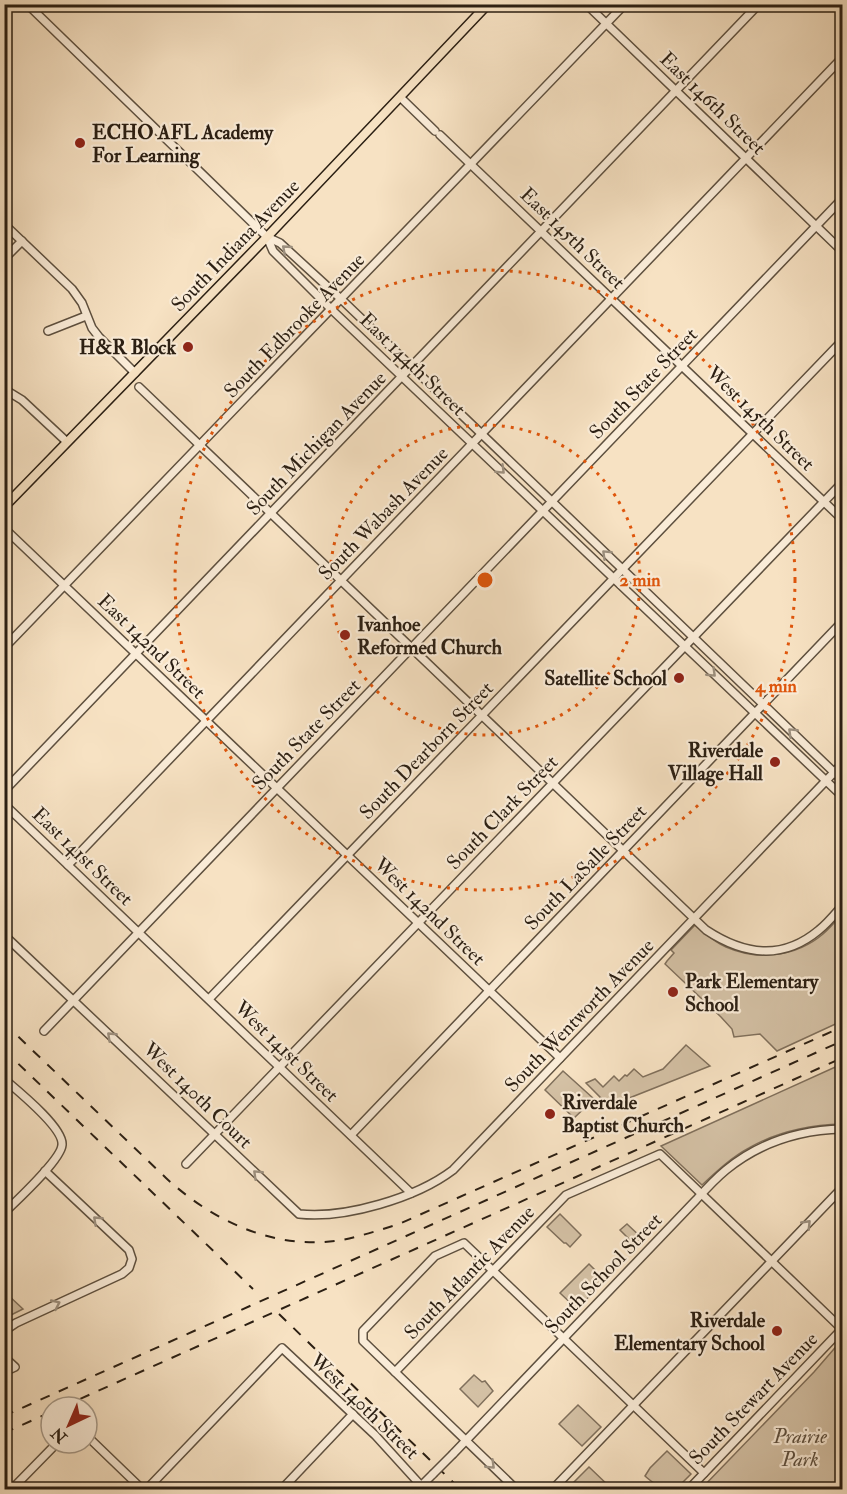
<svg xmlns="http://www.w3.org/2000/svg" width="847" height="1494" font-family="'IM FELL Double Pica',serif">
	<rect width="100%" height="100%" fill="#f7e2c3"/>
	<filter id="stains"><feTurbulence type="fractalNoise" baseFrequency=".00333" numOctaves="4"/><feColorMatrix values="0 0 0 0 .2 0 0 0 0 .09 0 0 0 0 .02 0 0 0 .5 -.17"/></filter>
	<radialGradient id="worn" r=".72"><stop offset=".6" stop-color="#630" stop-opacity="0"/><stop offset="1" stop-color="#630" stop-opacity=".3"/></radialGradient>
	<g fill="#d4c1a5" stroke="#80705c" stroke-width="1.5">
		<path d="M842,914V1021L777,1051L760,1034L734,1037L732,1029L721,1017L665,964L667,961L674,953L671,950L695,925C705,933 714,942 726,947C758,961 796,957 823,934C830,928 836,921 842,914Z"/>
		<path d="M686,1045L710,1066L609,1106L586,1083L595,1079L603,1087L614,1076L619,1081L625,1075L627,1076L634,1069L643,1077L663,1069Z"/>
		<path d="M842,1064V1124C810,1125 778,1131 749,1148C732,1157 717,1171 702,1185L661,1146Z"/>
		<path d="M563,1071L594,1099L574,1118L545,1090Z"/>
		<path d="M560,1214L581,1235L570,1247L566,1243H564L547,1227Z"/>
		<path d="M627,1224L644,1240L637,1247L620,1230Z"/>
		<path d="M589,1264L605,1280L577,1309L560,1293Z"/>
		<path d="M7,1294L23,1309L5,1318V1296Z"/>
		<path d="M840,1342H842V1489H701L814,1372Z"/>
		<path d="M474,1375L482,1382L485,1381L493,1391L478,1407L460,1389Z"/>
		<path d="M578,1405L601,1427L582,1446L559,1424Z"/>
		<path d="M667,1451L691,1474L676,1489H662C656,1484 650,1481 645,1476L650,1468Z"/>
		<path d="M589,1467L611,1488L609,1489L570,1490L568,1488Z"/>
	</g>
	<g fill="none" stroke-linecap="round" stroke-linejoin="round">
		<defs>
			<g id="minor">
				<path d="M27,4L267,237L280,243L341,299L842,780"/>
				<path d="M586,4L842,251"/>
				<path d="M400,97L435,131"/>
				<path d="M440,135L842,519"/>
				<path d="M4,224L72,289L82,303L92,328L99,337L135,373"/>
				<path d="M267,237L273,251L331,309L842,796"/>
				<path d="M4,259L22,241"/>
				<path d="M48,331L86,316"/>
				<path d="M139,387L706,930C744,955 782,961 819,930C828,923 835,914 842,906"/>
				<path d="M4,389L22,400L67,442"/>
				<path d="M4,528L560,1058"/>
				<path d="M4,648L625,4"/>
				<path d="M4,791L759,4"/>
				<path d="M4,804L411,1193"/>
				<path d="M68,865L842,58"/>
				<path d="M4,935L299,1214C345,1219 416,1198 453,1170L842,764"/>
				<path d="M209,999L842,341"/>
				<path d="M44,1031L842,199"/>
				<path d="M4,1079C18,1091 64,1128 62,1145C61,1160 16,1201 4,1213"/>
				<path d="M351,1135L842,622"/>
				<path d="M186,1164L842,483"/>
				<path d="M4,1331L16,1323L122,1274L129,1268L132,1259L129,1250L45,1171"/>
				<path d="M4,1357L15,1367L4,1372"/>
				<path d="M395,1372L566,1195L660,1154L842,1329"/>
				<path d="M87,1436L143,1490"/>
				<path d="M453,1454L696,1200C705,1190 715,1179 726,1170C759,1143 800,1130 842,1129"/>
				<path d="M11,1490L57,1443"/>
				<path d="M146,1490L282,1348L375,1435L425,1490"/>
				<path d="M281,1490L353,1414"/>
				<path d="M417,1490L433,1474"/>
				<path d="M517,1490L363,1341V1331L435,1256L464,1243L704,1473"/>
				<path d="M552,1490L842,1188"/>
				<path d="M688,1490L842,1329"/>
			</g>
			<path id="major" d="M4,507L267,237L488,4"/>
		</defs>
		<use href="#minor" stroke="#5e503f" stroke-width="10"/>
		<use href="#major" stroke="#2b1f13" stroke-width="11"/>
		<use href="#minor" stroke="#faecd8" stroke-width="7"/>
		<use href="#major" stroke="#f7e2c3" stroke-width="8"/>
		<g stroke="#2b1f13" stroke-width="2" stroke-dasharray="10 10" stroke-linecap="butt">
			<path d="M4,1023L166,1178C214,1222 276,1251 342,1240C361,1236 380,1230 399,1224L842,1027"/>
			<path d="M4,1050L253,1289"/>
			<path d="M279,1314L461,1490"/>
			<path d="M62,1407L842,1058"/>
			<path d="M4,1416L842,1041"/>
			<path d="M4,1433L51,1412"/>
		</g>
		<defs>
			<path id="minor-bridge" d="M433,1474L453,1454"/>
		</defs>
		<use href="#minor-bridge" stroke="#5e503f" stroke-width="10" stroke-linecap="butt"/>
		<use href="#minor-bridge" stroke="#faecd8" stroke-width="7"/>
	</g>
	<defs><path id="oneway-chevron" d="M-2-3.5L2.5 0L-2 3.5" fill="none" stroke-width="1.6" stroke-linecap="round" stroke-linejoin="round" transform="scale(1.5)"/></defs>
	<g stroke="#9d907f">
		<use href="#oneway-chevron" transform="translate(286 249) rotate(-139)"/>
		<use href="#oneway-chevron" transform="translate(501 470) rotate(44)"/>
		<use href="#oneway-chevron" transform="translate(606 554) rotate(-136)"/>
		<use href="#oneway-chevron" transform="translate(712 673) rotate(44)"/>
		<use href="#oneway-chevron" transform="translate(792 732) rotate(-136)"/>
		<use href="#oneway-chevron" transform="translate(111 1036) rotate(-137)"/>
		<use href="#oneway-chevron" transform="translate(257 1174) rotate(-136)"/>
		<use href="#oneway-chevron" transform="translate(97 1220) rotate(-137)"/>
		<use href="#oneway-chevron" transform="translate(807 1224) rotate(-46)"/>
		<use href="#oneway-chevron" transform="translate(56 1304) rotate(-25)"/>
		<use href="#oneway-chevron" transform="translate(491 1465) rotate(44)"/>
	</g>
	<g fill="none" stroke="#df560c" stroke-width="3" stroke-dasharray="3 6">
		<circle cx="485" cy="580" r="155"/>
		<circle cx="485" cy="580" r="310"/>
	</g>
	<g fill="#8f2418" stroke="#faecd8" stroke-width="2">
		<circle cx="80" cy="143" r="6"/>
		<circle cx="188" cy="347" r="6"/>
		<circle cx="345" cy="635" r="6"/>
		<circle cx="679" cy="678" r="6"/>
		<circle cx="775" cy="762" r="6"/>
		<circle cx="673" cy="992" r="6"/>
		<circle cx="550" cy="1114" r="6"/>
		<circle cx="777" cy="1331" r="6"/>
	</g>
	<g text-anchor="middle" stroke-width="4.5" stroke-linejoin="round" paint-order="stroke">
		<g font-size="20" fill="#2b1f13" stroke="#faecd8">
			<text transform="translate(713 103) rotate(44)" y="7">East 146th Street</text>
			<text transform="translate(573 238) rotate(44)" y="7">East 145th Street</text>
			<text transform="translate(235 245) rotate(-46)" y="7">South Indiana Avenue</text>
			<text transform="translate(294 325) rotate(-46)" y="7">South Edbrooke Avenue</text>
			<text transform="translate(413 364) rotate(44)" y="7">East 144th Street</text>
			<text transform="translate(643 383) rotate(-46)" y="7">South State Street</text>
			<text transform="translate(761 418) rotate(44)" y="7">West 145th Street</text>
			<text transform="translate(316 443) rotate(-46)" y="7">South Michigan Avenue</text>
			<text transform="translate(383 513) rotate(-46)" y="7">South Wabash Avenue</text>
			<text transform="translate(152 646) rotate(44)" y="7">East 142nd Street</text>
			<text transform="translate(306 734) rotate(-46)" y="7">South State Street</text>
			<text transform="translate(426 750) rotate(-46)" y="7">South Dearborn Street</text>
			<text transform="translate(502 812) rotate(-46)" y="7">South Clark Street</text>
			<text transform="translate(83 856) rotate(44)" y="7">East 141st Street</text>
			<text transform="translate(585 867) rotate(-46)" y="7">South LaSalle Street</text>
			<text transform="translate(430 911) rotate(44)" y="7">West 142nd Street</text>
			<text transform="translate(579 1015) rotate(-46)" y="7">South Wentworth Avenue</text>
			<text transform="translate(287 1051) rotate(44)" y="7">West 141st Street</text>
			<text transform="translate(198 1095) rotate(44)" y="7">West 140th Court</text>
			<text transform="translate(469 1272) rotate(-46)" y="7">South Atlantic Avenue</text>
			<text transform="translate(603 1273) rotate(-46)" y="7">South School Street</text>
			<text transform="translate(753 1398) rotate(-46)" y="7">South Stewart Avenue</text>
			<text transform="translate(365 1406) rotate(44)" y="7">West 140th Street</text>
		</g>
		<g font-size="20" font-weight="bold" fill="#2b1f13" stroke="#faecd8" text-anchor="start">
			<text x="92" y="139">ECHO AFL Academy<tspan x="92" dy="23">For Learning</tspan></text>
			<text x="176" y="354" text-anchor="end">H&amp;R Block</text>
			<text x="357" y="631">Ivanhoe<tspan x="357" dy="23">Reformed Church</tspan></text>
			<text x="667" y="685" text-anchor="end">Satellite School</text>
			<text x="763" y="757" text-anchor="end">Riverdale<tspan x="763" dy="23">Village Hall</tspan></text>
			<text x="685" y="988">Park Elementary<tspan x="685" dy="23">School</tspan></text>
			<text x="562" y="1109">Riverdale<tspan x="562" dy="23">Baptist Church</tspan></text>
			<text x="765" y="1327" text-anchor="end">Riverdale<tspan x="765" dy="23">Elementary School</tspan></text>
		</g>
		<g font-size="20" font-style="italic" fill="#5e503f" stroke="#faecd8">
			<text x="800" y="1443">Prairie<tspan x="800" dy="23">Park</tspan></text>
		</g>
	</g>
	<circle cx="485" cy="580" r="9" fill="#df560c" stroke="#faecd8" stroke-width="3"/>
	<g font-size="18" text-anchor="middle" font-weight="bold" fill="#df560c" stroke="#faecd8" stroke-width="4.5" stroke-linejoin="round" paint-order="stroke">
		<text x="640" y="586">2 min</text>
		<text x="776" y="692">4 min</text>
	</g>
	<rect width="847" height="1494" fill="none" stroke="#f7e2c3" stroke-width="24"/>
	<rect x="6" y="6" width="835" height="1482" fill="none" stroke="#2b1f13" stroke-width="3"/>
	<rect x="12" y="12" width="823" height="1470" fill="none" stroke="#2b1f13" stroke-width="1.5"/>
	<g transform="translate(69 1425) rotate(224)"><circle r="28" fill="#faecd8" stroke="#a79a89" stroke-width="1.5"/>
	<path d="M0-4.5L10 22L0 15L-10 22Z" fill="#8f2418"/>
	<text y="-9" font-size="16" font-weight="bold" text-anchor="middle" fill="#2b1f13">N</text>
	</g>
	<rect width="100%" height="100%" filter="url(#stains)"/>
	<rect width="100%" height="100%" fill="url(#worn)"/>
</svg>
